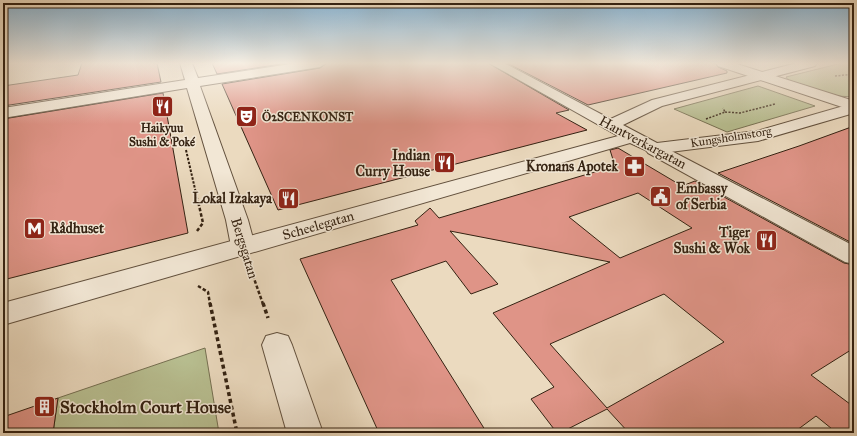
<svg xmlns="http://www.w3.org/2000/svg" width="857" height="436" font-family="'IM FELL Great Primer',serif">
	<rect width="100%" height="100%" fill="#ebdabf"/>
	<filter id="stains"><feTurbulence type="fractalNoise" baseFrequency=".005" numOctaves="4"/><feColorMatrix values="0 0 0 0 .2 0 0 0 0 .09 0 0 0 0 .02 0 0 0 .5 -.17"/></filter>
	<radialGradient id="worn" r=".72"><stop offset=".6" stop-color="#630" stop-opacity="0"/><stop offset="1" stop-color="#630" stop-opacity=".3"/></radialGradient>
	<g fill="#b8bf91" stroke="#767052">
		<path d="M842,63H854V97L837,96L788,80L786,77Z"/>
		<path d="M758,86L815,106L727,132L674,109Z"/>
		<path d="M205,348L219,433H53L58,398Z"/>
	</g>
	<g fill="#df9487" stroke="#342212" fill-rule="evenodd">
		<path d="M82,63H157L161,82L3,106V86L78,75Z"/>
		<path d="M212,63H288L217,74Z"/>
		<path d="M327,63H488L569,110L556,113L587,130L278,210L222,84L320,68Z"/>
		<path d="M507,63H715L718,67L727,71V73L588,105Z"/>
		<path d="M163,93L188,233L3,280V119Z"/>
		<path d="M854,126V244L718,173L799,146Z"/>
		<path d="M618,148L682,186L695,181L844,263L854,265V348L811,375L854,407V433H837L816,416L793,433H629L607,409L560,433H557L531,399L554,387L493,313L610,262L450,231L498,284L471,294L446,261L391,280L487,433H379L300,259L418,225L415,221L430,208L439,218L615,166L610,150ZM638,193L692,228L620,258L569,217ZM664,294L724,342L607,408L550,344Z"/>
		<path d="M58,398L53,433H3V417Z"/>
	</g>
	<g fill="none" stroke-linecap="round" stroke-linejoin="round">
		<defs>
			<g id="minor">
				<path d="M180,63H192L198,78L297,63H326L320,67L200,86L248,220L255,246L251,251L243,254L235,251L231,246L226,220L187,88L3,118V108L185,80Z"/>
				<path d="M489,63H504L616,122L618,125L616,128L610,130L604,128Z"/>
				<path d="M716,63H734L854,101V111L718,66Z"/>
				<path d="M654,144L660,145L854,246V264L845,262L648,153L645,149L648,145Z"/>
				<path d="M277,333L288,336L292,345L323,433H287L262,345L266,336Z"/>
			</g>
			<path id="tertiary" d="M797,63H817L815,66L662,106L623,125L657,143L757,131L854,103V113L758,141L654,154L630,143L3,325V303L618,136L604,128L602,125L604,122L652,100Z"/>
		</defs>
		<use href="#minor" stroke="#62503d" stroke-width="2"/>
		<use href="#tertiary" stroke="#62503d" stroke-width="2"/>
		<g stroke="#342212" stroke-width="1.5" stroke-dasharray="2 1.5" stroke-linecap="butt">
			<path d="M835,76L854,74"/>
			<path d="M725,112L740,113L775,104"/>
			<path d="M706,119L725,112L723,108"/>
		</g>
		<path stroke="#342212" stroke-width="2" stroke-dasharray="2.5 1.5" stroke-linecap="butt" d="M186,150L198,202"/>
		<g stroke="#342212" stroke-width="2.5" stroke-dasharray="3.5 2" stroke-linecap="butt">
			<path d="M197,231L203,223L198,201"/>
			<path d="M251,270L263,304"/>
			<path d="M198,286L208,292L210,304"/>
		</g>
		<g stroke="#342212" stroke-width="3.5" stroke-dasharray="4 3" stroke-linecap="butt">
			<path d="M210,303L237,433"/>
			<path d="M263,303L268,318"/>
		</g>
		<use href="#minor" fill="#f2e7d5" fill-rule="evenodd"/>
		<use href="#tertiary" fill="#f2e7d5" fill-rule="evenodd"/>
	</g>
	<linearGradient id="sky" x2="0" y2="1"><stop stop-color="#89b6d6"/><stop offset="0.51" stop-color="#f6eee2"/><stop offset="1" stop-color="#f6eee2" stop-opacity="0"/></linearGradient>
	<rect width="857" height="124" fill="url(#sky)"/>
	<defs>
		<symbol id="restaurant-square" viewBox="-11 -11 22 22"><rect x="-9" y="-9" width="18" height="18" rx="4" fill="#8f2418" stroke="#f2e7d5"/><path d="M-5-6h1v4h1v-4h1v4h1v-4h1v5L-1.5 .5V6h-2V.5L-5-1ZM5-6V6H3V1.5H1.5Q1.5-4 5-6Z" fill="#fff"/></symbol>
		<symbol id="theatre-square" viewBox="-11 -11 22 22"><rect x="-9" y="-9" width="18" height="18" rx="4" fill="#8f2418" stroke="#f2e7d5"/><path d="M-5-5.5Q0-4 5-5.5V0Q5 5 0 6Q-5 5-5 0ZM-3.3-2.5H-1v1.5H-3.3ZM1-2.5H3.3v1.5H1ZM-2.8 1Q0 5.5 2.8 1Z" fill="#fff"/></symbol>
		<symbol id="pharmacy-square" viewBox="-11 -11 22 22"><rect x="-9" y="-9" width="18" height="18" rx="4" fill="#8f2418" stroke="#f2e7d5"/><path d="M-2-6h4v4h4v4h-4v4h-4v-4h-4v-4h4Z" fill="#fff"/></symbol>
		<symbol id="civic-square" viewBox="-11 -11 22 22"><rect x="-9" y="-9" width="18" height="18" rx="4" fill="#8f2418" stroke="#f2e7d5"/><path d="M-.6-6.5H3V-4.5H.6V-3L4-1V1h2V6H-6V1h2V-1L-.6-3ZM-1.2 2.5V6h2.4V2.5Z" fill="#fff"/></symbol>
		<symbol id="metro-square" viewBox="-11 -11 22 22"><rect x="-9" y="-9" width="18" height="18" rx="4" fill="#8f2418" stroke="#f2e7d5"/><path d="M-5.5 5V-5H-3L0 0L3-5H5.5V5H3V-.5L0 4L-3-.5V5Z" fill="#fff"/></symbol>
		<symbol id="building-square" viewBox="-11 -11 22 22"><rect x="-9" y="-9" width="18" height="18" rx="4" fill="#8f2418" stroke="#f2e7d5"/><path d="M-4-6H4V6H1V3H-1V6H-4ZM-2.5-4.3h1.7v1.8h-1.7ZM.8-4.3h1.7v1.8H.8ZM-2.5-1h1.7V.8h-1.7ZM.8-1h1.7V.8H.8Z" fill="#fff"/></symbol>
	</defs>
	<g fill-rule="evenodd">
		<use href="#restaurant-square" x="150" y="94" width="25" height="25"/>
		<use href="#theatre-square" x="234" y="104" width="25" height="25"/>
		<use href="#restaurant-square" x="432" y="150" width="25" height="25"/>
		<use href="#pharmacy-square" x="622" y="154" width="25" height="25"/>
		<use href="#civic-square" x="648" y="184" width="25" height="25"/>
		<use href="#restaurant-square" x="276" y="186" width="25" height="25"/>
		<use href="#metro-square" x="22" y="216" width="25" height="25"/>
		<use href="#restaurant-square" x="754" y="228" width="25" height="25"/>
		<use href="#building-square" x="32" y="394" width="25" height="25"/>
	</g>
	<g text-anchor="middle" stroke-width="3" stroke-linejoin="round" paint-order="stroke">
		<g font-size="12" font-weight="bold" fill="#342212" stroke="#f2e7d5" text-anchor="start">
			<text x="262" y="121">Ö2SCENKONST</text>
			<text x="162" y="132" text-anchor="middle">Haikyuu<tspan x="162" dy="14">Sushi &amp; Poké</tspan></text>
		</g>
		<g font-size="12" fill="#342212" stroke="#f2e7d5">
			<text transform="translate(731 137) rotate(-9)" y="4">Kungsholmstorg</text>
		</g>
		<g font-size="14" fill="#342212" stroke="#f2e7d5">
			<text transform="translate(643 142) rotate(28)" y="5">Hantverkargatan</text>
			<text transform="translate(318 225) rotate(-16)" y="5">Scheelegatan</text>
			<text transform="translate(245 248) rotate(73)" y="5">Bergsgatan</text>
		</g>
		<g font-size="14" font-weight="bold" fill="#342212" stroke="#f2e7d5" text-anchor="end">
			<text x="430" y="160">Indian<tspan x="430" dy="16">Curry House</tspan></text>
			<text x="618" y="171">Kronans Apotek</text>
			<text x="676" y="193" text-anchor="start">Embassy<tspan x="676" dy="16">of Serbia</tspan></text>
			<text x="272" y="203">Lokal Izakaya</text>
			<text x="50" y="233" text-anchor="start">Rådhuset</text>
			<text x="750" y="237">Tiger<tspan x="750" dy="16">Sushi &amp; Wok</tspan></text>
		</g>
		<g font-size="17" font-weight="bold" fill="#342212" stroke="#f2e7d5" text-anchor="start">
			<text x="60" y="413">Stockholm Court House</text>
		</g>
	</g>
	<rect width="857" height="436" fill="none" stroke="#ebdabf" stroke-width="16"/>
	<rect x="4" y="4" width="849" height="428" fill="none" stroke="#342212" stroke-width="2"/>
	<rect x="8" y="8" width="841" height="420" fill="none" stroke="#342212"/>
	<rect width="100%" height="100%" filter="url(#stains)"/>
	<rect width="100%" height="100%" fill="url(#worn)"/>
</svg>
